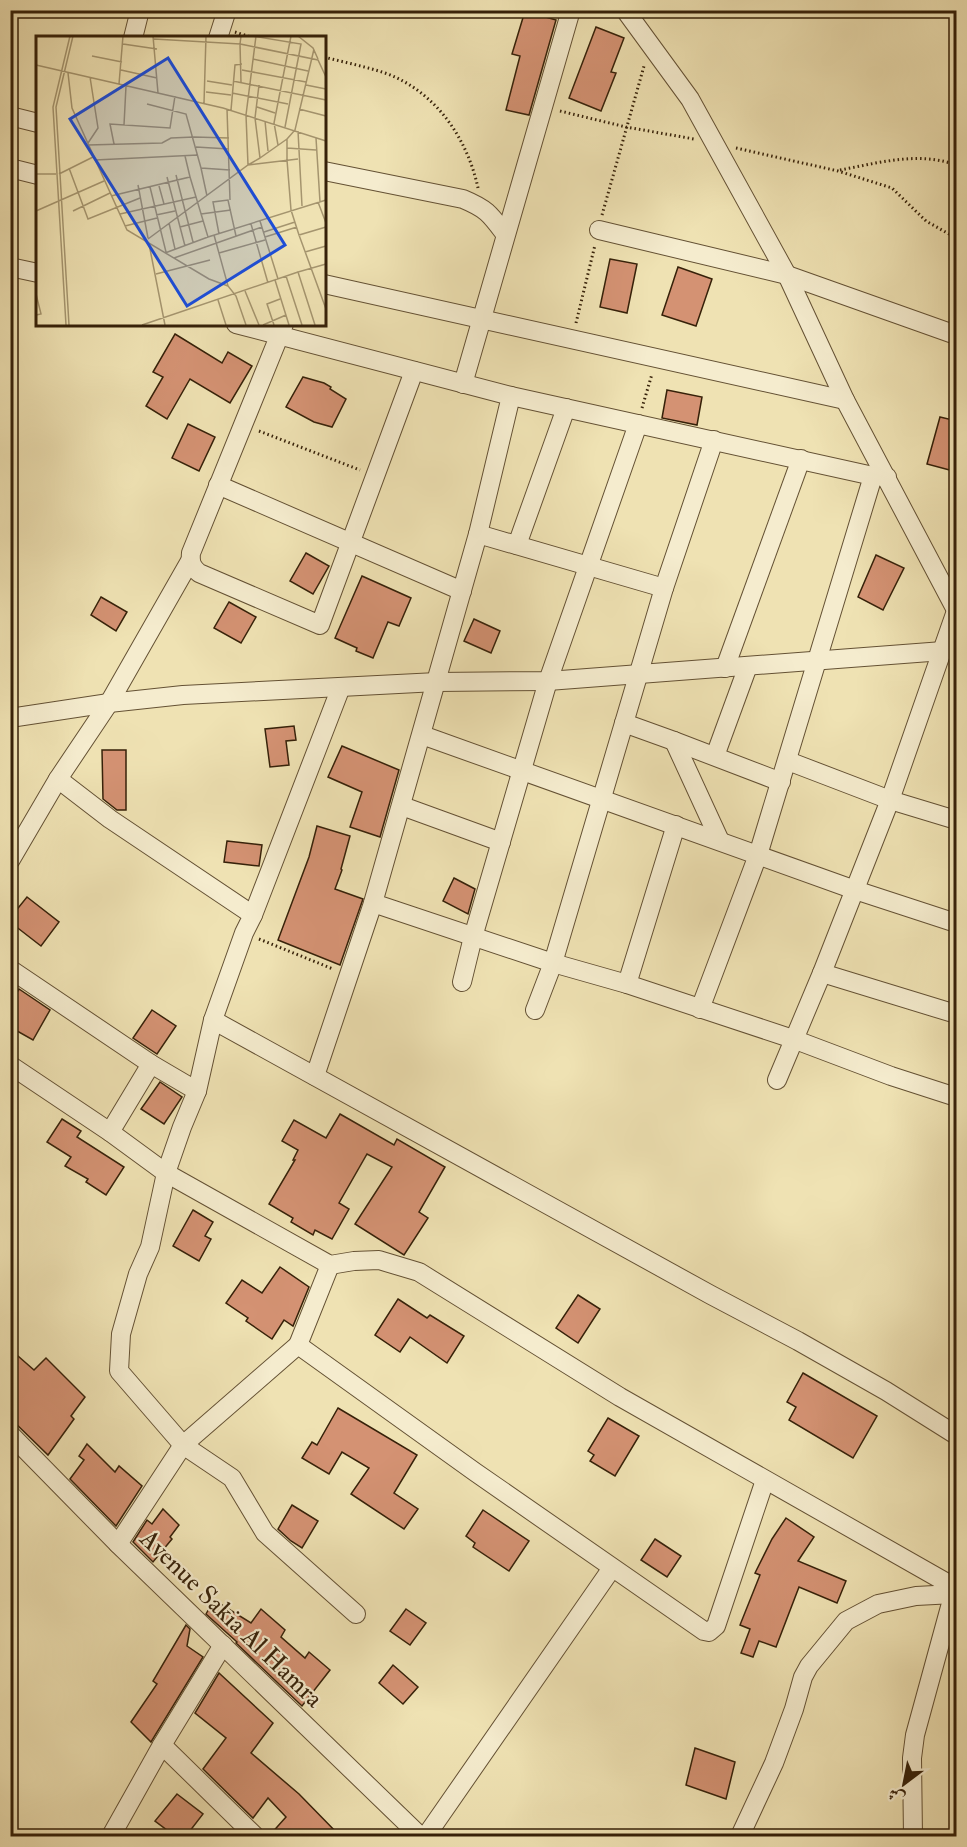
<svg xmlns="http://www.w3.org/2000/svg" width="967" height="1847" font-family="'IM FELL Double Pica',Amiri,serif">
	<rect width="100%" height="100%" fill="#efe2b3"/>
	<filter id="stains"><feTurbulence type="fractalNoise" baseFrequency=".00333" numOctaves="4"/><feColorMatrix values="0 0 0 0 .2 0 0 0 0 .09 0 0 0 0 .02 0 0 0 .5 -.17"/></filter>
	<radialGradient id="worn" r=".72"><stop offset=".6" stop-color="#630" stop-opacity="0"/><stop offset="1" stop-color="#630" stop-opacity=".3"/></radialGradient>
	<g fill="#d49273" stroke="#362109" stroke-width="1.5">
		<path d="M525,11L556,20L529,115L506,110L520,56L512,54Z"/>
		<path d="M596,27L624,38L611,72L616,73L601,111L569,98Z"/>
		<path d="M610,259L637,264L627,313L600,307Z"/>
		<path d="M678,267L712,279L696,326L662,315Z"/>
		<path d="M175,334L222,363L228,352L252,366L230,403L190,379L167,419L146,406L163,377L153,372Z"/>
		<path d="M303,377L324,383L331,387L330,389L346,399L332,427L314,422L286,407Z"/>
		<path d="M667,390L702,397L697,425L662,418Z"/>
		<path d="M940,417L957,421V472L927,464Z"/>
		<path d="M188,424L215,437L199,471L172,458Z"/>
		<path d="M306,553L329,566L313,594L290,581Z"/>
		<path d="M876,555L904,568L883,610L858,597Z"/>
		<path d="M362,576L411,598L399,626L388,622L373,658L356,651L357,648L335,638Z"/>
		<path d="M101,597L127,612L116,631L91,615Z"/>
		<path d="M229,602L256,617L241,643L214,628Z"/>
		<path d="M474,619L500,631L491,653L464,641Z"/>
		<path d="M294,726L296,740L286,741L289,765L270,767L265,729Z"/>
		<path d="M342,746L399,770L380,837L350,827L362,792L328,777Z"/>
		<path d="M102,750H126V810H117L103,799Z"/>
		<path d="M317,826L350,836L341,869L342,870L335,889L363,899L340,965L278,940L309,857Z"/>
		<path d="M227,841L262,845L259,866L224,862Z"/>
		<path d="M454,878L475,889L468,914L443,901Z"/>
		<path d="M27,897L59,922L41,946L10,922V918Z"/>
		<path d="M19,989L50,1010L33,1040L10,1027V1004Z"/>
		<path d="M152,1010L176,1026L157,1054L133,1038Z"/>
		<path d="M160,1082L182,1097L164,1124L141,1109Z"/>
		<path d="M340,1114L394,1145L397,1139L445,1167L419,1212L428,1218L404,1255L355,1224L392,1167L367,1154L339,1203L349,1209L332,1239L315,1230L313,1235L291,1222L293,1218L269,1204L295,1160H293L298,1150L282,1141L294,1120L326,1138Z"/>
		<path d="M62,1119L81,1131L77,1137L124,1167L106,1195L86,1182L88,1179L65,1166L71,1157L47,1142Z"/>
		<path d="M193,1210L213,1222L205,1236L211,1239L199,1261L173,1246Z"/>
		<path d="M280,1267L309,1287L293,1326L284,1320L272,1339L246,1321L248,1318L226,1303L242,1280L262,1293Z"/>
		<path d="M578,1295L600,1309L578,1343L556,1328Z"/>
		<path d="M398,1299L427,1318L430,1315L464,1336L447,1363L410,1337L400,1352L375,1335Z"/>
		<path d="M10,1349L34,1370L46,1358L85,1397L71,1416L74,1419L48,1455L10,1418Z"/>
		<path d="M803,1373L877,1416L853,1458L789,1420L796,1407L787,1402Z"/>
		<path d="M338,1408L417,1455L394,1493L418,1509L404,1529L351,1494L369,1468L342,1452L329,1474L302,1458L312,1442L317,1445Z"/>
		<path d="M608,1418L639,1436L615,1476L590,1461L594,1455L588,1451Z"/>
		<path d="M87,1444L115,1472L119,1466L142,1486L116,1526L70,1479L84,1460L79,1456Z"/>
		<path d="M292,1505L318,1521L302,1548L291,1541L278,1529Z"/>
		<path d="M163,1509L179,1525L170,1537L172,1539L153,1562L133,1542L147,1520L152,1524Z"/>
		<path d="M483,1510L529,1541L509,1571L473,1547L475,1543L466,1536Z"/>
		<path d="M786,1518L814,1537L798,1561L846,1581L837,1603L799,1587L776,1647L759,1641L753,1657L741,1653L750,1629L740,1625L760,1575L755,1573L772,1539Z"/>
		<path d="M655,1539L681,1556L667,1577L641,1560Z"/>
		<path d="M214,1600L251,1623L261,1609L285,1630L281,1637L305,1658L309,1652L330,1670L302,1706L236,1643L237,1642L206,1614Z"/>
		<path d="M406,1609L426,1623L410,1645L390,1631Z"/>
		<path d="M186,1625L190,1629L187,1646L203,1657L151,1742L131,1722L157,1684L153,1681Z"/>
		<path d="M393,1665L418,1687L403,1704L379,1683Z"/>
		<path d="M219,1673L273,1723L251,1753L299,1794L340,1836H269L286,1817L268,1798L253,1818L203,1769L226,1738L195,1713Z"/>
		<path d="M695,1748L735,1762L726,1799L686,1785Z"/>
		<path d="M177,1794L203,1814L186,1836H175L155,1821Z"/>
	</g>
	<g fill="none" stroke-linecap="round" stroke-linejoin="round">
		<defs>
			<g id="minor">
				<path d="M625,10L690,99L787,275L845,400L956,610"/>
				<path d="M133,38L140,10"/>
				<path d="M218,38L227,10"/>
				<path d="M10,116L38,123"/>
				<path d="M10,168L38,175"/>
				<path d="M324,171L463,199C487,209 490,214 505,234"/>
				<path d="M599,230L787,275L956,335"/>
				<path d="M10,267L38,273"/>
				<path d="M324,284L845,400"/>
				<path d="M236,324L511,396"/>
				<path d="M284,324L191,553C190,563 192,567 199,573L320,625L414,371"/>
				<path d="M463,384L571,10"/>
				<path d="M887,477L873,476L511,396L478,534L373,903L553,963L627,984L793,1039L891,1076L956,1097"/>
				<path d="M218,485L462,591"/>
				<path d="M478,534L664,588"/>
				<path d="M517,545L566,408"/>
				<path d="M725,668L801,459"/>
				<path d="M10,718L109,703L183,695L437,682L548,681L943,651"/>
				<path d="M624,723L674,741L781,782"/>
				<path d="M422,735L855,890L956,923"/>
				<path d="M674,741L720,841"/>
				<path d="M715,756L748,666"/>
				<path d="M788,761L890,800L956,820"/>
				<path d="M58,779L110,819L253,915L244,933L213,1020L197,1091L182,1127L166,1173L150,1247L138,1274L121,1334L119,1371L183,1445L232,1478L265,1533L356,1614"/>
				<path d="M402,806L501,842"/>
				<path d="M10,861L58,779L109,703L190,561"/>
				<path d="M253,915L341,687"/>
				<path d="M10,969L151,1064L197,1091"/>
				<path d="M822,973L956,1014"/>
				<path d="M462,982L473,937L548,681L638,424"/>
				<path d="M627,984L676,825"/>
				<path d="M700,1009L758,855L873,476"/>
				<path d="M535,1010L553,963L664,588L714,440"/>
				<path d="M213,1020L711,1295L798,1341L886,1391L956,1435"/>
				<path d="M10,1065L110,1132L166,1173L330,1265L354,1261L379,1260L419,1272L620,1397L956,1588"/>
				<path d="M315,1076L373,903"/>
				<path d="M777,1080L822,973L890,800L956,611"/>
				<path d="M110,1132L151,1064"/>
				<path d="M298,1345L330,1265"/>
				<path d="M10,1434L118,1544L420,1836"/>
				<path d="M118,1544L183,1445L298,1345L475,1472L704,1631L709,1632L716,1626L765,1480"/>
				<path d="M162,1745L255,1836"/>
				<path d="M111,1836L162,1745L223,1645"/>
				<path d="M426,1836L612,1568"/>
				<path d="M740,1836L774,1763L794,1709L803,1677L809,1666L846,1621L878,1604L916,1596L954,1594"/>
				<path d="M913,1836L912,1758L915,1735L956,1585"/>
			</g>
		</defs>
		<use href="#minor" stroke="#645134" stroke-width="20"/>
		<g stroke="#362109" stroke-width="3" stroke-dasharray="1.5 3" stroke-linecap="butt">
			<path d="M235,32L254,38"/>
			<path d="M324,57C343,62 363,66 382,72C434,89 467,137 478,188"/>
			<path d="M560,111L626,127L694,139"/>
			<path d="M736,148L838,171L892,188L926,221L956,238"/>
			<path d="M840,170C878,163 919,151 956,165"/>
			<path d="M602,215L644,66"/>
			<path d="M576,323L595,245"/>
			<path d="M642,408L652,374"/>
			<path d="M259,431L360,470"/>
			<path d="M259,939L333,969"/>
		</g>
		<use href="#minor" stroke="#f5ecce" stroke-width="18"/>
	</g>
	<g text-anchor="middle" stroke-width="4.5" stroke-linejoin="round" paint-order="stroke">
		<g font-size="26" fill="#362109" stroke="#f5ecce">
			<text transform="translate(232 1618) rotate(44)" y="9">Avenue Sakia Al Hamra</text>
		</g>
	</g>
	<g transform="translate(36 36)">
		<rect width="290" height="290" fill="#efe2b3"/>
		<path fill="none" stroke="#a5956f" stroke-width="1.5" d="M117,0L122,57M216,0L265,8L249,91M220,0L210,79L212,129L224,122M262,0L277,12L282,23M118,3L204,8L205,0M87,8L121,13M278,13L259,94L251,103V124L255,174L263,199L290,191M56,20L86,26M217,23L272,35M0,29L187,72L290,105M85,34L121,42M206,34L270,46M32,37L36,72L91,194L173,243L192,250M171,45L196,49M197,45L290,64M205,46L204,8L282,24L290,41M83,48L87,0M223,49L219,82L224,122L251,103M270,49L290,53M170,56L195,59M196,57L252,68M168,67L170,0M111,68L150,78L165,132L194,134M221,71L239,77M191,73L194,164M263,73L290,80M195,74L199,29L206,28M229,85L232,115M88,89L90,50M262,95L266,170M280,102L284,166M52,107L62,92L54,41M78,108L74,88L134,92L139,60M52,109L126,107L135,102L158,101L193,102M242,109L238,87L255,0M160,111L193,113M251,112L280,114M149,120L154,141M59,124L162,119M33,132L52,183L104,162M165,132L171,160M0,138H20M23,138L57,121M140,139L157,206M131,141L149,210M102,149L112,202M123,150L128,168M114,151L130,216M75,160L154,141L172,201L129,217M282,166L290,187M0,175L68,145M37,175L74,157M84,178L160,161M165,178L195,174M120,179L139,175M224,185L242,243M133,187L139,213M215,188L232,247M89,190L121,182M144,191L167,185M228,196L259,186M183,198L177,166L192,164L200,200M178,199L192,250L200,260L210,289M263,199L290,273M172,201L290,164M229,201L261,191M112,203L212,129L262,123M113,208L129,289M269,216L290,210M183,217L229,204M138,222L226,191M120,238L174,224M250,240L266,289M239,244L253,289M209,255L223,289M0,258L5,278L0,279M182,264L190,289M30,289L17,71L34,0M33,289L20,71L37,0M106,289L262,236M227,289L250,279M238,289L231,268L244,263M279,289L262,236L290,228"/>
		<path fill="#1d4ed8" fill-opacity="0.15" stroke="#1d4ed8" stroke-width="3" d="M132,22L249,209L151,270L34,83Z"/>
		<rect width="290" height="290" fill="none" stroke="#362109" stroke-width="3"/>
	</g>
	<rect width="967" height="1847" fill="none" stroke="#efe2b3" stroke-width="36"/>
	<rect x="12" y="12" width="943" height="1823" fill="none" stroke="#362109" stroke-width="3"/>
	<rect x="18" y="18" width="931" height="1811" fill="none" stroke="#362109" stroke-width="1.5"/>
	<g transform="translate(904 1784) rotate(212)" stroke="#f5ecce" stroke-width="4.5" paint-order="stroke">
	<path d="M0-4.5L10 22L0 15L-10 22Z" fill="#362109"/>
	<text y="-9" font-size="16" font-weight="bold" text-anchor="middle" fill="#362109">ش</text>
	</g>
	<rect width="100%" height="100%" filter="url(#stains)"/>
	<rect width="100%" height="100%" fill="url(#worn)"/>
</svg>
